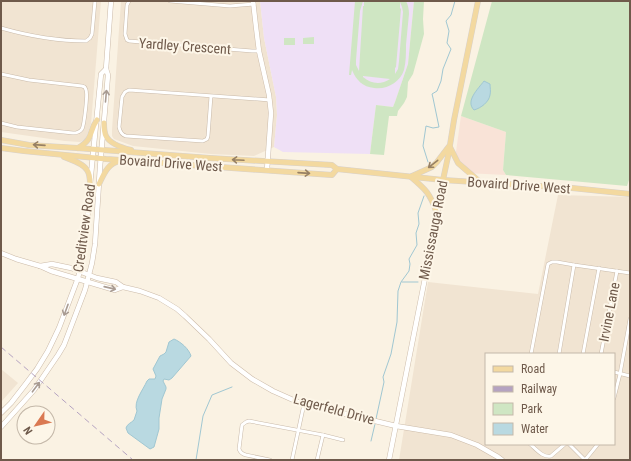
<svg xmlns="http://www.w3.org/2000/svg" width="631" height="461" font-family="'Roboto Condensed',sans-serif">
	<rect width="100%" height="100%" fill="#faf2e3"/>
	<g fill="#f1e4d2" fill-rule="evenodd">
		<path d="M1,1H101L91,124L86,138L82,141L80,142L65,141L1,132Z"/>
		<path d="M121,1H260L264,38L276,97L277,115L274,147L254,156L211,154L133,146L114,139L112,136V130Z"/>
		<path d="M558,195L630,197V460H399L428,282L538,294ZM486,354H614V444H486Z"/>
		<path d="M1,369L18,383L1,402Z"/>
	</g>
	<path fill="#f9e3d7" d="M461,116L506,132L503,170L506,175L465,173L459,167L455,159Z"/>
	<path fill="#efe0f6" d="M260,1H414L408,64L395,102L393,107L376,105L370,154L283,152L274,147L277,115L276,97L264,38Z"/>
	<g fill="#cfe6c3" fill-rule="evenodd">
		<path d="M355,1H363L360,11L356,60V65L359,71L363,6H364V1H406C408,5 409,9 409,14C408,24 407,34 406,45C406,53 406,62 404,70C400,82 387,90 374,88C363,87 356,80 352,70L351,75H349ZM400,2L402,7L403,12L399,61L398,69L395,74V68L396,67L401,9L400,8ZM363,77V76L390,79C381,85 371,84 363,77Z"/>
		<path d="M414,1H424L423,19L424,34L413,74L408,82L407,97L404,103L398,111L397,116H389L384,155L370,154L376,105L393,107L395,102L408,64Z"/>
		<path d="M492,1H630V177L627,186L506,175L503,170L506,132L461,116Z"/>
		<path d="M314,37V44H303V38Z"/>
		<rect x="284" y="38" width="11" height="7"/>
	</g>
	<g fill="#b9d9e1" stroke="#a0c7d2">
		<path d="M484,81L490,84C490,88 491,91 490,95C489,102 481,108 474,110C465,101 478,89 484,81Z"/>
		<path d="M174,339C181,342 189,349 191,356L172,378L169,380L164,379L163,381L166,387V389L162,399L159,418V429L154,447L150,449L128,433L126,428C127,424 131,423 134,420C135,417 136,414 137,411C133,402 143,390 147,381L149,379H155L156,376L153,369L160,356L164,354L166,352L169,342Z"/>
	</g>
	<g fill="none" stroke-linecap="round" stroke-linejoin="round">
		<g stroke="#a0c7d2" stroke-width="1">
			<path d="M428,162L423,146L426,126L433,128L439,127L433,98L432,94L437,91L441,81L443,69L451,49L447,43L449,31L446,21L451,15L455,1"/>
			<path d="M402,282H418"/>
			<path d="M376,419L384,382L383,377L391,354L397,322L398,291L401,282L409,271L410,264L409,259L417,245L416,233L419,224L418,213L424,196"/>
			<path d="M371,441L375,424"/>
			<path d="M196,460L203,416L212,395L232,387"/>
		</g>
		<defs>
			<g id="street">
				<path d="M129,1L127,5L125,34L127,40L129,41L252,51H259"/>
				<path d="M170,1L230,6L254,4"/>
				<path d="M1,28C29,36 57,41 86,41L90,38L92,34L95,1"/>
				<path d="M1,74L29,80L82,86C85,87 85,87 86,90C88,94 84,126 82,129C80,132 77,133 73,133L17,127L1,123"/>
				<path d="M211,96L208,136L207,139L203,141L126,136C122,135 120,132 119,127L122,97L125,92L129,90L270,100"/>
				<path d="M531,354L548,264L552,262H557L574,265L630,273"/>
				<path d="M559,354L574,265"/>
				<path d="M583,354L599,268"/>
				<path d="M601,354L617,271"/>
				<path d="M614,372L630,376"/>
				<path d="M614,398L620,374L630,319"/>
				<path d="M530,444C536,449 543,458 551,456L565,444"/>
				<path d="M569,444L585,460L598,444"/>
				<path d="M270,460L246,455C242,454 240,452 239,449L242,425L246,422L249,421L323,435L343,440"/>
				<path d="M292,460L304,404"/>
				<path d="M317,460L323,435"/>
			</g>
			<g id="secondary">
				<path d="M253,1L256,27L259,51L269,95L271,113L267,170"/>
				<path d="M1,253L16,259L40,266L51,271L115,290L123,287"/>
				<path d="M40,266L52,264L71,268L97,278L116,282L123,287L140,291L159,298L177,309L185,316L209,339L231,363L252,379L273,391L300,403L396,426L451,435L477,445L498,457L502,460"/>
				<path d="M1,413L11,403L25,385L37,369L48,351L59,328L78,278L82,262L87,231L88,205L101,74L106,69"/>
				<path d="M1,427L34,390L58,355L64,345L85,290L92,263L95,244L100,167L108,75L106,69L111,1"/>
				<path d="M389,460L428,263L443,180"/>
			</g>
			<g id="primary">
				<path d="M104,123C104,127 104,132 106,136C110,144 123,148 131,150"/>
				<path d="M1,140L29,145L77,148L209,158L332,165L337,169L443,180L572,188L630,194"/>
				<path d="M450,147L458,163L480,182"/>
				<path d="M1,148L24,151L106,159L332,175L337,169"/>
				<path d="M78,148C95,138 88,132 97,120"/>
				<path d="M64,157C71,160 83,163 87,170C90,174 90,180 90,184"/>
				<path d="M412,176L432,167L437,162L450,145L454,120L478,1"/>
				<path d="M411,177C425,189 430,193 436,211"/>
				<path d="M443,180L450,147"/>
				<path d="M99,184C104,174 108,163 120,161"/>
			</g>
		</defs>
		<use href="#street" stroke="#c9baaa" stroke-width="4"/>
		<use href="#secondary" stroke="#ccbba9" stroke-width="5.5"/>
		<use href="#primary" stroke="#d7d1cd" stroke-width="6"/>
		<use href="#street" stroke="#fff" stroke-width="3"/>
		<use href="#secondary" stroke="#fff" stroke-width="4.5"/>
		<use href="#primary" stroke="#f3d9a0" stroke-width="5"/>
		<path stroke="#b5a3c1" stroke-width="1" stroke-dasharray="6 4" stroke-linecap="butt" d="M1,347L133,460"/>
	</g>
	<defs><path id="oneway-shaft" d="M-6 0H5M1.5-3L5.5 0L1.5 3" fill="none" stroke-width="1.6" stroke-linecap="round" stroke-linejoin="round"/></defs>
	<g stroke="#a99c93">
		<use href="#oneway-shaft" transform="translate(106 96) rotate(-85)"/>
		<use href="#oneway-shaft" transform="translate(110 288) rotate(13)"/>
		<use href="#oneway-shaft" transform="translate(66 310) rotate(110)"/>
		<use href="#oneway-shaft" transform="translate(36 387) rotate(-53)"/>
	</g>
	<g stroke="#978064">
		<use href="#oneway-shaft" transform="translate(39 145) rotate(-176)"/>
		<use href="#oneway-shaft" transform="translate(238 160) rotate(-177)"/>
		<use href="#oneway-shaft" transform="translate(433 164) rotate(142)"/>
		<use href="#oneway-shaft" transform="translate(304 173) rotate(4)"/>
	</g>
	<g text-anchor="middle" stroke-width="4" stroke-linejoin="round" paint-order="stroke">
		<g font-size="14" fill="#6f5a4b" stroke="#fdf6e8">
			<text transform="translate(185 46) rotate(4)" y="5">Yardley Crescent</text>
			<text transform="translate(171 163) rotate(4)" y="5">Bovaird Drive West</text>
			<text transform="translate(519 185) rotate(4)" y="5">Bovaird Drive West</text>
			<text transform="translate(84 228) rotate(-82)" y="5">Creditview Road</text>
			<text transform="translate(433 230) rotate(-79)" y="5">Mississauga Road</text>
			<text transform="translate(609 312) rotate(-79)" y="5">Irvine Lane</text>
			<text transform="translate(334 409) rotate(15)" y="5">Lagerfeld Drive</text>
		</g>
	</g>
	<rect width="631" height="461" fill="none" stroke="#6f5a4b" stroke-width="4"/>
	<rect x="485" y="353" width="130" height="92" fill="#fdf6e8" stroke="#c4b8a9"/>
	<rect x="493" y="366" width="20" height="6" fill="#f3d9a0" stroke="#c4b8a9"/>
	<text x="521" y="373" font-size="12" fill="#6f5a4b">Road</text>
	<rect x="493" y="386" width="20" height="6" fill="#b5a3c1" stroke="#c4b8a9"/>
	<text x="521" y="393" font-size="12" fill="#6f5a4b">Railway</text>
	<rect x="493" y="403" width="20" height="12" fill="#cfe6c3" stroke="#c4b8a9"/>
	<text x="521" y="413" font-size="12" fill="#6f5a4b">Park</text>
	<rect x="493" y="423" width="20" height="12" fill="#b9d9e1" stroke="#c4b8a9"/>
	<text x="521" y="433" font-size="12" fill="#6f5a4b">Water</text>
	<g transform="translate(36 425) rotate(236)"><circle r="19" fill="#fdf6e8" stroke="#c4b8a9"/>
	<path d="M0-3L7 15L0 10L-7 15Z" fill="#da7952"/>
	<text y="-6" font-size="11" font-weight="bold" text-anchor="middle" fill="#6f5a4b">N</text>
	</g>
</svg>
